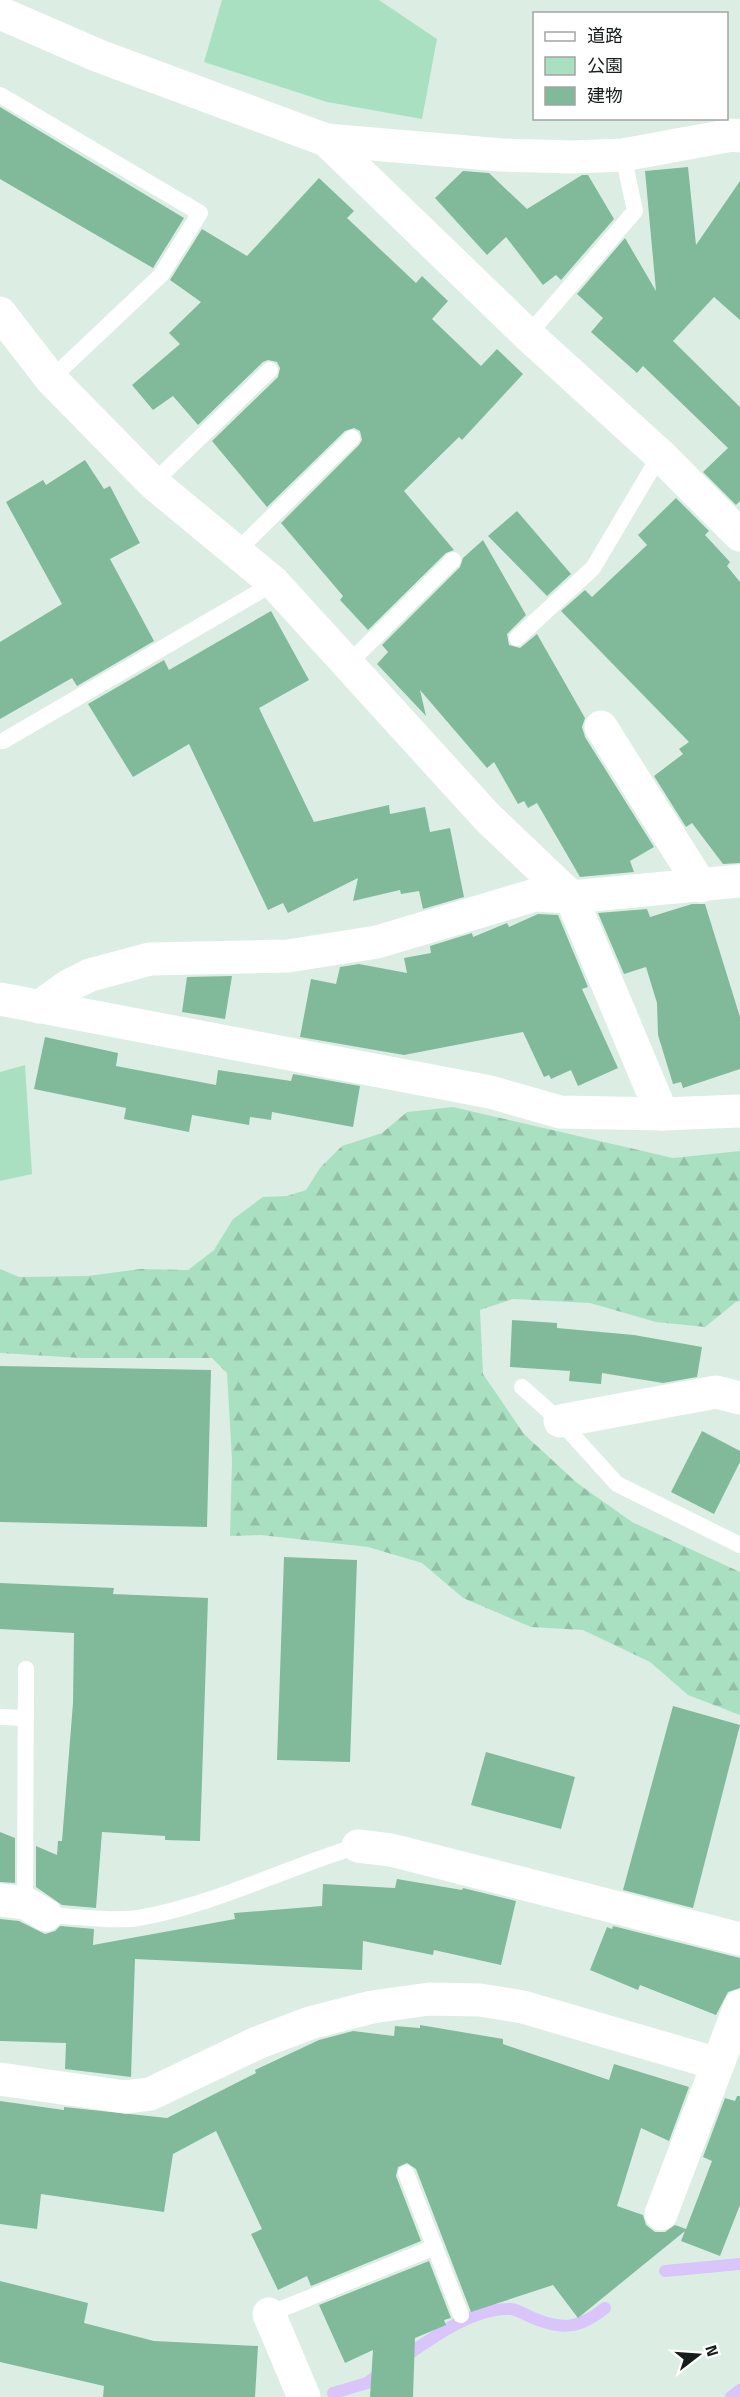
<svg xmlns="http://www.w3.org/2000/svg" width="740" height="2397" font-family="'Titillium Web','Noto Sans JP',sans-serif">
	<defs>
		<pattern id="forest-firs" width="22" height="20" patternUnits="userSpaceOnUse" patternTransform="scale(1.5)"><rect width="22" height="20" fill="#aae0c2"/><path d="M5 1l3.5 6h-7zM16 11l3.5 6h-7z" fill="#92c0a6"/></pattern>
	</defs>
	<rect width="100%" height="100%" fill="#dceee4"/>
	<path fill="url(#forest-firs)" d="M453,1107L673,1158L740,1151V1301L736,1302L705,1327L656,1322L590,1303L513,1299L480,1310L483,1374L524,1434L577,1483L632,1522L740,1572V1715L688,1695L650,1662L583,1630L531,1627L463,1598L422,1563L368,1547L261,1535L230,1536L232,1460L227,1373L212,1358H81L0,1353V1269L19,1277L87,1276L141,1269L188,1270L214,1250L233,1219L263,1197L287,1196L306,1190L320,1168L342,1146L382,1133L407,1112Z"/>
	<g fill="#aae0c2">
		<path d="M222,0H379L437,39L422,119L327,102L204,62Z"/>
		<path d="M25,1065L32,1174L0,1181V1072Z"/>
	</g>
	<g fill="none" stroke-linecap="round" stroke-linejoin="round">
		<g stroke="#d9c5fa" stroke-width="12">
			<path d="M665,2271L740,2264"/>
			<path d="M403,2358C432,2338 474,2307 511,2309C518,2310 526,2315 533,2318C562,2330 579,2329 605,2308"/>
			<path d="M333,2393L367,2383L384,2371"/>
			<path d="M731,2397L740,2390"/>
		</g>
	</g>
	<g fill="#80ba9b">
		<path d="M0,107L184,218L153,268L0,179Z"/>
		<path d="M688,167L696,245L740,181V320L714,297L673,341L740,407V501L736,505L703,472L728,448L643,366L637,373L591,332L603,318L577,294L625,238L656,291L645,171Z"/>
		<path d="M463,171L489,173L527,209L582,175H588L614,219L561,280L556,275L543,285L506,237L487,255L435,198Z"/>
		<path d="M319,178L354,211L347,218L416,283L422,276L448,301L432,319L481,366L497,349L523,374L462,440L459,437L404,491L454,550L446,553L368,630L340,600L343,596L281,523L359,445L362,440L360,431L354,428L345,431L267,507L212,441L278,377L280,368L277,362L268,360L263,362L198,425L173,396L153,410L132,385L180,344L169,333L201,302L170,280L202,229L247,256Z"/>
		<path d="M85,460L104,489L110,486L140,543L110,559L154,641L77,686L72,678L0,719V642L62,604L6,502L43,480L46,485Z"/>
		<path d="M676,498L709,531L705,535L730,562L727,566L740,582V863L723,864L692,823L686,827L654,776L683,754L679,749L689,742L561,611L585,590L592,597L647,545L638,535Z"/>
		<path d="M517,511L571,574L547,596L488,536Z"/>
		<path d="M483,540L526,615L507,634L509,645L520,648L537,634L585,718L582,727L585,737L654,847L630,861L634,872L580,877L537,803L528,808L524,801L518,804L494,762L487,768L420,690L426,716L377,664L388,652L382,645L460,567L463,558Z"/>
		<path d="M271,611L309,680L259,708L314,822L389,805L390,814L425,807L430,832L450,828L464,897L423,909L419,891L401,894L400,890L353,901L358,878L288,913L283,903L268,910L189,744L133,777L88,704L164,660L169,670Z"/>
		<path d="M692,904H705L740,1017V1069L683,1088L681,1082L673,1084L658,1035L657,1003L646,967L624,974L598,913L647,909L650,917Z"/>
		<path d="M538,914L558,915L588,987L582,989L618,1068L578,1086L571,1070L551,1079L549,1075L544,1077L523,1032L404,1055L300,1037L311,979L336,984L340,967L359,964L407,973L404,958L431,953L430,946L472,933L473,937L507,923L509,927Z"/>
		<path d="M232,976L225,1019L182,1012L187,977Z"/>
		<path d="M45,1037L118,1053L116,1066L216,1085L218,1070L291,1081L293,1074L360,1086L353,1127L272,1112L271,1120L250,1117L249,1125L192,1115L189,1132L124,1119L126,1108L34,1089Z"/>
		<path d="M512,1320L557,1323V1328L634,1335L702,1347L697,1377L663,1383L602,1373L601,1384L569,1381L570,1371L510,1367Z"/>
		<path d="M0,1366L211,1370L207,1527L0,1522Z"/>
		<path d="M702,1431L740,1451V1462L714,1514L671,1492Z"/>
		<path d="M284,1557L357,1560L350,1762L277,1760Z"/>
		<path d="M0,1583L114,1588L113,1594L208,1598L200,1841L165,1840V1836L102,1832L96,1908L62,1905L36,1887V1846L57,1855L58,1841H62L73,1703L74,1633L0,1629Z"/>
		<path d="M673,1706L740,1725L693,1908L623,1890Z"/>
		<path d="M486,1752L575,1777L561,1829L471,1805Z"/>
		<path d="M0,1832L15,1838V1883L0,1882Z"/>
		<path d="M397,1879L462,1890L463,1888L516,1901L501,1965L434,1950L433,1955L363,1941L362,1970L135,1959L131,2077L65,2069L66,2043L0,2041V1919L19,1921L45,1934L55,1931L60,1926L94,1929L93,1945L235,1919L234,1913L322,1906L323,1884L395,1888Z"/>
		<path d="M613,1926L740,1958V1988L728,1992L716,2015L640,1985L638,1990L590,1970L607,1927L612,1929Z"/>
		<path d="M420,2025L503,2039V2044L609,2080L614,2064L689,2087L669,2141L641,2128L617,2206L643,2215L646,2225L655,2232H665L675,2225L686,2229L712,2161L703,2157L725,2098L735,2101L737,2096H740V2205L720,2256L681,2241L685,2231L578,2318L553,2285L471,2312L416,2169L407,2163L398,2167L396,2176L421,2241L311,2286L307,2276L278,2290L251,2234L262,2229L216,2131L173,2154L164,2212L41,2194L37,2229L0,2224V2101L64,2110V2107L167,2118L256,2073L255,2070L319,2040L353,2031L394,2036L395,2026L420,2028Z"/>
		<path d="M429,2261L451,2318L444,2320L446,2325L415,2338L413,2397H370L373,2350L345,2363L319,2305Z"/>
		<path d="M0,2281L88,2303L84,2323L154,2341L258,2346L255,2397H103L104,2386L0,2362Z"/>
	</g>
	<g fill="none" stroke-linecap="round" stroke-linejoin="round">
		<g stroke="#fff" stroke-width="16">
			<path d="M0,95L200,213L161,275L51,379"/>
			<path d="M528,335L635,211L623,155"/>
			<path d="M153,483L270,370"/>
			<path d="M237,551L352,438"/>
			<path d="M517,638L593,568L660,455"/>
			<path d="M349,663L453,560"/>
			<path d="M3,741L274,583"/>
			<path d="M522,1387L560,1421L617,1484L740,1545"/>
			<path d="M0,1717L26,1718"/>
			<path d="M25,1903L26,1669"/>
			<path d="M46,1915C72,1916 114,1922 138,1918C214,1905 285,1868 358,1846"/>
			<path d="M406,2173L461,2315"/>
			<path d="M269,2314L435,2247"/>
		</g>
		<g stroke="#fff" stroke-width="33">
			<path d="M0,13L99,56L326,140L502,155L573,157L623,155L732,135L740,136"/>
			<path d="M326,140L528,335L660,455L740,535"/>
			<path d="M0,313L51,379L153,483L274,583L487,817L571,897L662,1114"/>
			<path d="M601,727L701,886"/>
			<path d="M0,999L490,1092L560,1112L662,1114L740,1111"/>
			<path d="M39,1007L68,986L90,975L150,959L288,956L377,942L535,895L571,897L740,881"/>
			<path d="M560,1421L716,1392L740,1398"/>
			<path d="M358,1846L391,1850L740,1939"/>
			<path d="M0,1900L25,1903L46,1915"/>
			<path d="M0,2079L125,2097L150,2094L257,2043L310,2023L372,2007L429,1999L480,2000L523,2007L718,2064"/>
			<path d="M661,2214L740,2006"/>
			<path d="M269,2314L304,2397"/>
		</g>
	</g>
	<rect x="533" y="12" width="195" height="108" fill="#ffffff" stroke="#a2a5a3" stroke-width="1.5"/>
	<rect x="545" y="32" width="30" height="9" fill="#ffffff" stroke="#a2a5a3" stroke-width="1.5"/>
	<text x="587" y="42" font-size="18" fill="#171e1a">道路</text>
	<rect x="545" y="57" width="30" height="18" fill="#aae0c2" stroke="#a2a5a3" stroke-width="1.5"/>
	<text x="587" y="72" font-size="18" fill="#171e1a">公園</text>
	<rect x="545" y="87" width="30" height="18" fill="#80ba9b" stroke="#a2a5a3" stroke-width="1.5"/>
	<text x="587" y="102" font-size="18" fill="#171e1a">建物</text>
	<g transform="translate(698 2355) rotate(73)" stroke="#ffffff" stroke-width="4.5" paint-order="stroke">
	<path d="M0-4.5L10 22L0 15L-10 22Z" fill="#171e1a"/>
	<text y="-9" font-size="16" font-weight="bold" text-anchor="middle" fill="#171e1a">N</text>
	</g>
</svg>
